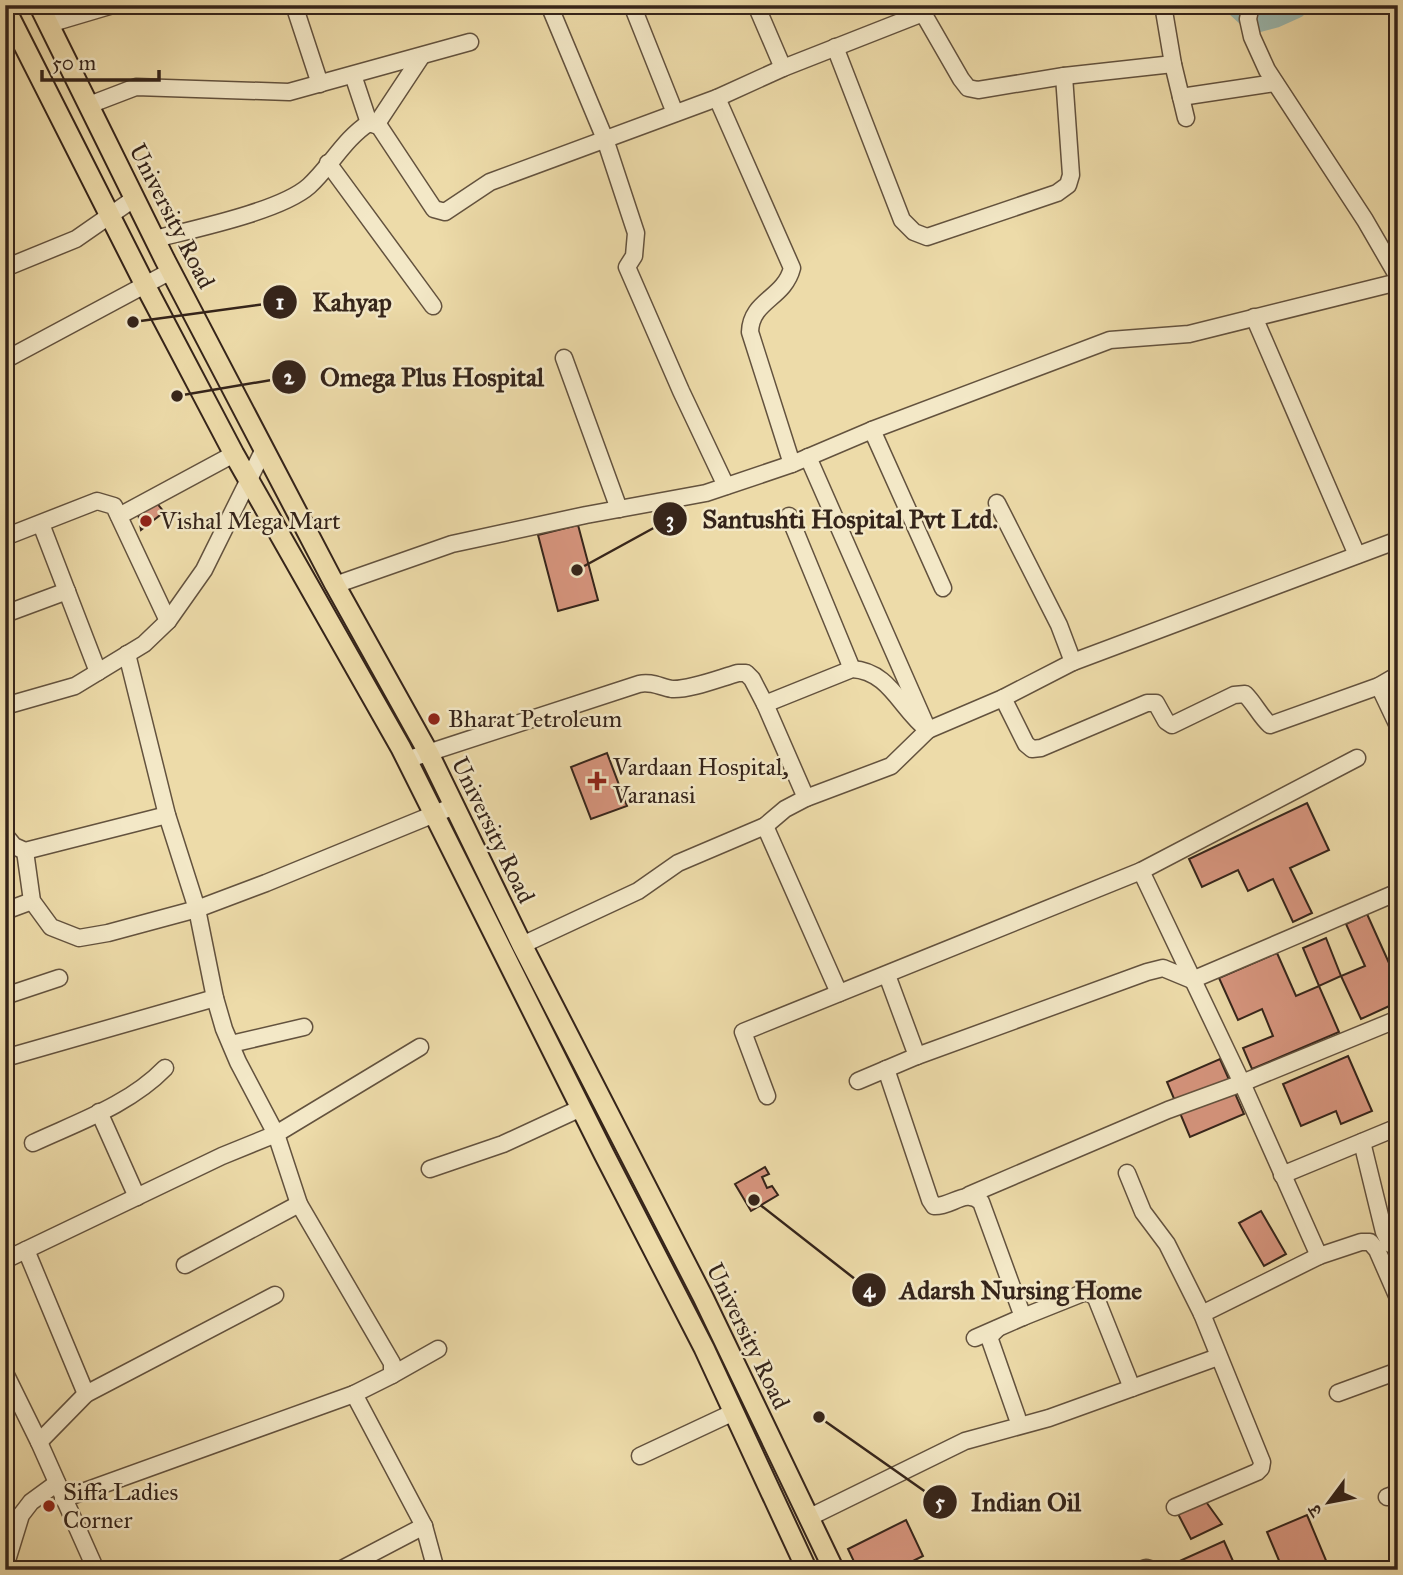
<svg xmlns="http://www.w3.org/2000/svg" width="1403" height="1575" font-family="'IM FELL Great Primer','Noto Serif Devanagari',serif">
	<rect width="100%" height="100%" fill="#eddba9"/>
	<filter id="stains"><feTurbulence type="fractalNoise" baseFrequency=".00286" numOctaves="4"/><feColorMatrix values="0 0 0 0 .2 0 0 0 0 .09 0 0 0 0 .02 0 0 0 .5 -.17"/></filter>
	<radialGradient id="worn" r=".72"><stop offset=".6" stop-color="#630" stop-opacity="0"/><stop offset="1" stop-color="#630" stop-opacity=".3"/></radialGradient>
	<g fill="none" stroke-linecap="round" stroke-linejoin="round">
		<path stroke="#9bb9b0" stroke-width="28" d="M1240,5L1255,19L1274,14L1294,5"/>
	</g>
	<g fill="#d7957e" stroke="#35241a" stroke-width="2">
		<path d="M156,502L164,512L141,530L138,513Z"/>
		<path d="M578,525L598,600L558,611L538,535Z"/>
		<path d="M607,753L627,806L591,819L571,767Z"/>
		<path d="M1307,803L1329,850L1290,868L1312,913L1293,922L1273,879L1248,891L1238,870L1202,887L1189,859Z"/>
		<path d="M1367,914L1398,983V1002L1361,1019L1341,976L1365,966L1346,924Z"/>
		<path d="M1326,938L1341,976L1319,986L1303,948Z"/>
		<path d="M1277,953L1296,996L1319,986L1339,1032L1252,1069L1243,1048L1273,1036L1262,1009L1238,1020L1219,978Z"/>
		<path d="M1348,1056L1372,1111L1341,1124L1336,1111L1301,1126L1283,1084Z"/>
		<path d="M1220,1059L1244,1114L1190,1137L1167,1082Z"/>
		<path d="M765,1167L769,1174L762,1177L767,1188L772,1186L778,1195L751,1211L735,1184Z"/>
		<path d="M1261,1211L1286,1254L1264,1266L1239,1223Z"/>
		<path d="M1204,1499L1222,1524L1191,1539L1178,1514Z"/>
		<path d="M1307,1515L1330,1570H1283L1267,1532Z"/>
		<path d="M906,1520L923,1556L895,1570H858L848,1549Z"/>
		<path d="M1224,1541L1237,1570H1165L1164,1568Z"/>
	</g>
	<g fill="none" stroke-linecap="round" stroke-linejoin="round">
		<defs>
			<g id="minor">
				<path d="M294,5L320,84"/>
				<path d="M549,5L605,139L636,233L634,256L627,267L681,391L726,486"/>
				<path d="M632,5L675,113"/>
				<path d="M756,5L783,68"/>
				<path d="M1163,5L1173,64L1186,118"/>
				<path d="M1251,5L1248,19L1252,37L1267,70L1365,220L1398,277"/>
				<path d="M49,24L113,5"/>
				<path d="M835,47L902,220L914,232L927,237L1057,193L1068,185L1071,175L1064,76"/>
				<path d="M353,75L369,123"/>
				<path d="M1181,97L1275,83"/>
				<path d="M717,98L792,268C784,299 751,300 750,332L792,464"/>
				<path d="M89,105L136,87L289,92L470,42"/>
				<path d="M376,125L421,57"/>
				<path d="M328,163L433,306"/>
				<path d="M155,239C194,229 281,211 309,186C330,167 345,138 369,123L379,126L434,209L445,212L490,182L717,98L783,68L923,13L961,79L968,88L978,90L1064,76L1173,64"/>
				<path d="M5,268L76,239L135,198"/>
				<path d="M1254,317L1357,555"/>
				<path d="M564,358L619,509"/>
				<path d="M5,360L171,271"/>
				<path d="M872,430L943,588"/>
				<path d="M997,503L1059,625L1073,662"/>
				<path d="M119,516L234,454"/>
				<path d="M789,516L852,669"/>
				<path d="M41,524L98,672"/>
				<path d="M5,537L97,501L114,506L168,621"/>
				<path d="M335,585L452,544L586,515L706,493L792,464L872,430L1110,340L1189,334L1398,282"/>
				<path d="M5,614L67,591"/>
				<path d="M1379,686L1398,726"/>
				<path d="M1003,698L1026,744L1032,749L1041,748L1147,703H1156L1166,721L1172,725L1234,695L1245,694C1255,704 1260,716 1270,725L1379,686L1398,675"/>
				<path d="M765,704L806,798"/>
				<path d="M5,706L75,686L144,644L168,621L204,570L264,449"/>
				<path d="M406,760L639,684C651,681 660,687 672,689C690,690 720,678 738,673H746L752,679L765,704L852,669C890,671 901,710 928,730L1003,698L1073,662L1398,540"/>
				<path d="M765,826L839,993"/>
				<path d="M5,835L14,846L25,851L167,815"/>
				<path d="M25,851L32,901L51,927L79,938L108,933L197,909L266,883L454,806"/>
				<path d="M1141,871L1242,1083L1319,1256L1361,1242H1370L1377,1250L1398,1298"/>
				<path d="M5,911L32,901"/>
				<path d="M522,945L638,891L678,863L765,826L785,809L806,798L891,766L928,730L808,457"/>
				<path d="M887,975L917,1056"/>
				<path d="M5,996L59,978"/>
				<path d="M231,1044L304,1027"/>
				<path d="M5,1058L215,998"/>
				<path d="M886,1069L930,1200L934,1206C952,1207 965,1188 981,1202L1023,1317L1083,1293H1090L1096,1298L1132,1388"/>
				<path d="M858,1081L917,1056L1147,972L1163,968L1192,980L1398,892"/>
				<path d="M767,1096L743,1032L1141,871L1357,758"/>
				<path d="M99,1112L137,1197"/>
				<path d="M1362,1142L1384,1232L1390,1244"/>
				<path d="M33,1143C78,1122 129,1105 165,1068"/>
				<path d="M430,1169L503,1144L581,1108"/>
				<path d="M1127,1173L1143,1212L1167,1244L1202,1314"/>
				<path d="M1282,1175L1398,1127"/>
				<path d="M969,1195L1168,1110L1242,1083L1398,1019"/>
				<path d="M26,1250L86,1394"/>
				<path d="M5,1260L222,1156L276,1134L420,1047"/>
				<path d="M185,1265L299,1204"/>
				<path d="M997,1329L989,1337L1017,1417"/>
				<path d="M975,1338L1023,1317"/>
				<path d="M5,1373L39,1442L96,1570"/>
				<path d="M392,1375L438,1349"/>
				<path d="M1338,1393L1398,1371"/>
				<path d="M354,1394L424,1526L436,1570"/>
				<path d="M39,1442L86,1394L275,1295"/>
				<path d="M640,1456L734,1412"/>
				<path d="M1387,1497L1398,1493"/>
				<path d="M63,1499L354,1394L392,1375V1363L299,1204L276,1134L238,1062L224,1029L215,998L197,909L167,815L127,654"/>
				<path d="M1175,1507L1257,1472L1261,1468L1262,1462L1202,1314L1319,1256"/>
				<path d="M810,1517L965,1441L1049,1418L1218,1357"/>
				<path d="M5,1567L21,1515L31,1502L57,1483"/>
				<path d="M340,1570L424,1526"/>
				<path d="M1140,1570L1146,1568L1153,1570"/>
			</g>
			<g id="major">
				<path d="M39,5L165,260L335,585L428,752L522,945L703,1297L834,1570"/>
				<path d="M5,8L145,285L234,454L401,748L604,1154L704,1348L807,1570"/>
			</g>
		</defs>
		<use href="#minor" stroke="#63523e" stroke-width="19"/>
		<use href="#major" stroke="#35241a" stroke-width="23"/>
		<use href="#minor" stroke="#f3e8c7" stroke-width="16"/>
		<use href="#major" stroke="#eddba9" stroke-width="19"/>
	</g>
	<g fill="#8f2418" stroke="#f3e8c7" stroke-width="2.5">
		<circle cx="146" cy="521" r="7"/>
		<circle cx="434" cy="719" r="7"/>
		<path d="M593.5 770.5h7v7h7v7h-7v7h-7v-7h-7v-7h7z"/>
		<circle cx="49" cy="1506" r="7"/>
	</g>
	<g text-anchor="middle" stroke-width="5" stroke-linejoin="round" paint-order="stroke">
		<g font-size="24" fill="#35241a" stroke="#f3e8c7">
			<text transform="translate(172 216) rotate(63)" y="8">University Road</text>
			<text transform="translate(493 830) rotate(64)" y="8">University Road</text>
			<text transform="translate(748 1336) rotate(64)" y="8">University Road</text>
		</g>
		<g font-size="24" fill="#35241a" stroke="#f3e8c7" text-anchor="start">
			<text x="160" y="529">Vishal Mega Mart</text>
			<text x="448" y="727">Bharat Petroleum</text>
			<text x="613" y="775">Vardaan Hospital,<tspan x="613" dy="28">Varanasi</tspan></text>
			<text x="63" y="1500">Siffa Ladies<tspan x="63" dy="28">Corner</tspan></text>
		</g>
	</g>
	<path fill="none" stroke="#35241a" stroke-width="2.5" d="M133 322L280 302M177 396L289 377M577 570L670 519M754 1200L869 1290M819 1417L940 1502"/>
	<g fill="#35241a" stroke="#f3e8c7" stroke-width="2.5">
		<circle cx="133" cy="322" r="7"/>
		<circle cx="177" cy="396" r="7"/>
		<circle cx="577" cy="570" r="7"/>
		<circle cx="754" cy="1200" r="7"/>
		<circle cx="819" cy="1417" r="7"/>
		<circle cx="280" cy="302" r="18"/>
		<circle cx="289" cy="377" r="18"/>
		<circle cx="670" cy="519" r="18"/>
		<circle cx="869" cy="1290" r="18"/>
		<circle cx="940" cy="1502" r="18"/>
	</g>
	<g font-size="21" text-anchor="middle" font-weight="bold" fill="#fff">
		<text x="280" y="309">1</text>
		<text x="289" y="384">2</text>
		<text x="670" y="527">3</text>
		<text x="869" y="1297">4</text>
		<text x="940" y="1509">5</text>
	</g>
	<g font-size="26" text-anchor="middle" font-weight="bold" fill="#35241a" stroke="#f3e8c7" stroke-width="5" stroke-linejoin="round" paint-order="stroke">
		<text x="352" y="311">Kahyap</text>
		<text x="432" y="386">Omega Plus Hospital</text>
		<text x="850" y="528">Santushti Hospital Pvt Ltd.</text>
		<text x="1021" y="1299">Adarsh Nursing Home</text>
		<text x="1026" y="1511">Indian Oil</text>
	</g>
	<rect width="1403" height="1575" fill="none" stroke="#eddba9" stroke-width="28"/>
	<rect x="7" y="7" width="1389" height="1561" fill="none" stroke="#35241a" stroke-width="3.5"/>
	<rect x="14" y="14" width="1375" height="1547" fill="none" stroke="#35241a" stroke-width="2"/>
	<g transform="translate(1329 1502) rotate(238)" stroke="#f3e8c7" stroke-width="5" paint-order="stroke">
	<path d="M0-5L12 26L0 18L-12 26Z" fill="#35241a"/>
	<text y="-10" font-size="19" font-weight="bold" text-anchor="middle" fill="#35241a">उ</text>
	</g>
	<path d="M42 70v10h117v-10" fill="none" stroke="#35241a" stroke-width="3.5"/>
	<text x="52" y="70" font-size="21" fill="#35241a" stroke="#f3e8c7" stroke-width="5" paint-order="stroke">50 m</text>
	<rect width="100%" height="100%" filter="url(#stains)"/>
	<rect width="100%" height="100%" fill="url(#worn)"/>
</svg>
